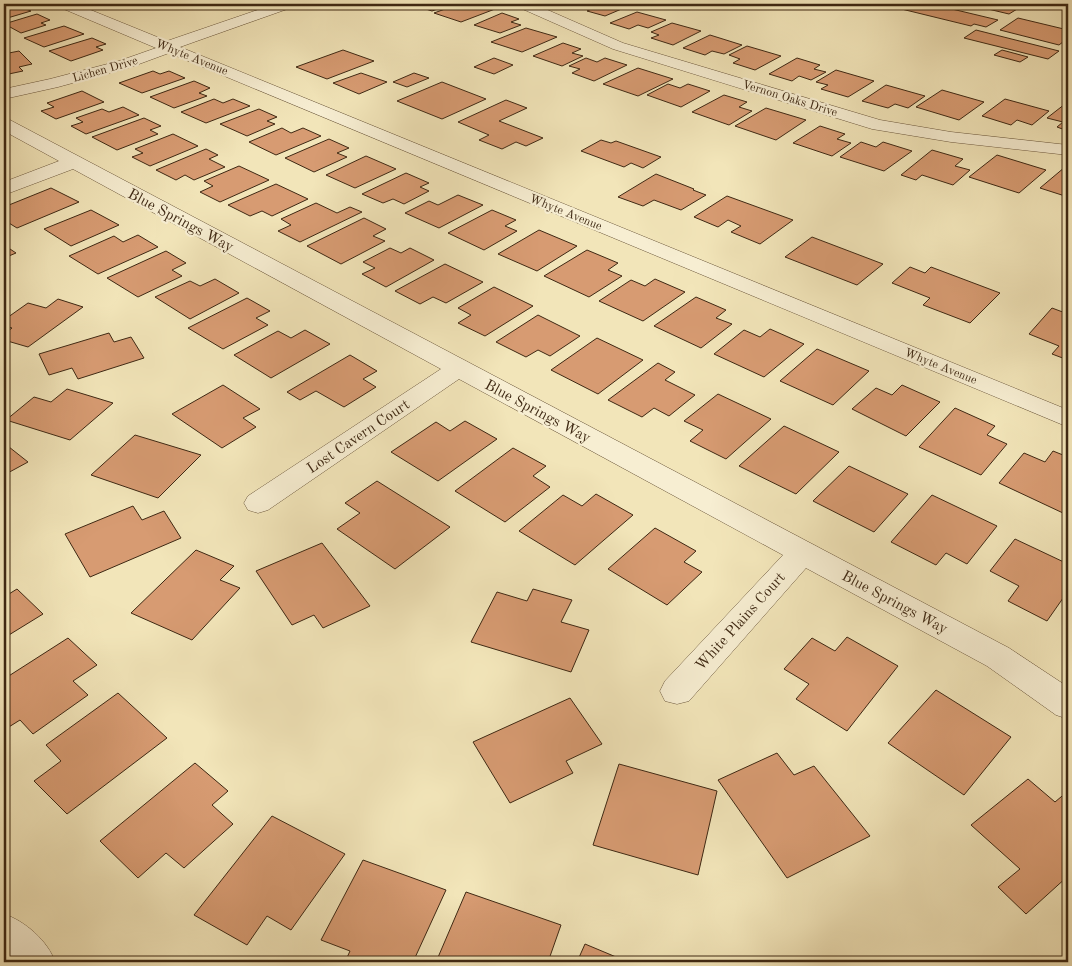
<svg xmlns="http://www.w3.org/2000/svg" width="1072" height="966" font-family="'Old Standard TT',serif">
	<rect width="100%" height="100%" fill="#f2e5b9"/>
	<filter id="stains"><feTurbulence type="fractalNoise" baseFrequency=".004" numOctaves="4"/><feColorMatrix values="0 0 0 0 .2 0 0 0 0 .09 0 0 0 0 .02 0 0 0 .5 -.17"/></filter>
	<radialGradient id="worn" r=".72"><stop offset=".6" stop-color="#630" stop-opacity="0"/><stop offset="1" stop-color="#630" stop-opacity=".3"/></radialGradient>
	<g fill="#d79b72" stroke="#3e2813">
		<path d="M410,4H452L432,11Z"/>
		<path d="M459,4L469,6L479,4L495,9L461,22L434,13Z"/>
		<path d="M588,4H627L631,5L605,16L587,11L596,7Z"/>
		<path d="M881,4H931L998,20L986,27L974,24L971,26Z"/>
		<path d="M967,4H1011L1022,6L1009,14Z"/>
		<path d="M18,6L31,11L4,19V7L7,9Z"/>
		<path d="M637,12L666,20L648,28L638,25L629,29L610,23Z"/>
		<path d="M502,13L519,19L511,22L521,25L500,33L474,25Z"/>
		<path d="M37,14L50,20L41,23L46,25L21,33L10,27L4,29V24Z"/>
		<path d="M1018,18L1068,30V38L1059,45L1000,30Z"/>
		<path d="M672,23L701,31L673,45L651,38L659,35L651,32Z"/>
		<path d="M64,26L84,34L44,47L24,38Z"/>
		<path d="M526,28L557,37L522,52L491,42Z"/>
		<path d="M976,30L1059,51L1048,59L964,38Z"/>
		<path d="M710,35L742,45L724,54L712,51L705,55L683,48Z"/>
		<path d="M92,38L106,44L96,47L103,50L71,61L49,51Z"/>
		<path d="M563,43L581,49L572,53L583,56L562,66L533,56Z"/>
		<path d="M747,46L781,56L755,70L733,63L740,59L729,55Z"/>
		<path d="M343,50L374,61L327,79L296,67Z"/>
		<path d="M1002,50L1028,57L1020,62L994,55Z"/>
		<path d="M19,51L32,64L19,67L23,71L4,75V54Z"/>
		<path d="M494,58L513,65L494,74L474,67Z"/>
		<path d="M586,58L597,62L605,58L627,65L594,81L572,73L580,69L569,66Z"/>
		<path d="M797,58L820,65L814,69L826,72L811,80L799,76L792,81L769,74Z"/>
		<path d="M638,68L673,79L638,96L603,84Z"/>
		<path d="M836,70L874,81L848,97L821,89L828,85L816,82Z"/>
		<path d="M153,71L160,74L169,71L185,78L142,93L119,83Z"/>
		<path d="M361,73L387,82L359,94L333,83Z"/>
		<path d="M414,73L429,78L407,87L393,82Z"/>
		<path d="M194,81L210,88L199,93L207,96L174,108L150,97Z"/>
		<path d="M442,82L486,99L442,119L397,101Z"/>
		<path d="M668,84L680,88L688,84L710,91L681,107L647,95Z"/>
		<path d="M886,85L925,96L908,108L895,104L888,108L862,101Z"/>
		<path d="M942,90L984,102L959,120L916,107Z"/>
		<path d="M82,91L104,102L56,119L41,111L54,107L47,103Z"/>
		<path d="M724,95L747,102L739,107L752,111L729,125L692,112Z"/>
		<path d="M214,99L223,103L233,99L250,106L206,123L181,112Z"/>
		<path d="M1005,99L1049,111L1032,125L1017,120L1011,125L982,116Z"/>
		<path d="M506,100L527,108L499,121L543,138L526,146L516,142L502,149L479,140L489,135L458,122Z"/>
		<path d="M1065,104H1068V131L1057,127L1063,122L1047,118Z"/>
		<path d="M123,107L139,115L86,134L71,126L83,122L76,118L102,109L109,112Z"/>
		<path d="M766,108L806,120L776,140L735,126Z"/>
		<path d="M259,109L277,117L267,121L275,124L247,136L220,124Z"/>
		<path d="M144,118L161,126L150,130L158,134L117,150L92,137Z"/>
		<path d="M820,126L845,134L837,139L851,143L832,156L793,143Z"/>
		<path d="M282,128L291,133L303,128L321,136L276,155L249,142Z"/>
		<path d="M173,134L198,146L150,166L132,157L143,153L135,149Z"/>
		<path d="M329,139L349,148L337,153L347,157L314,172L285,158Z"/>
		<path d="M601,140L611,143L616,141L661,157L643,168L631,163L624,167L581,151Z"/>
		<path d="M861,142L876,147L883,142L912,151L884,171L840,157Z"/>
		<path d="M206,149L218,155L209,159L225,167L194,180L185,175L176,180L156,170Z"/>
		<path d="M932,150L963,159L955,166L970,170L953,185L922,175L916,180L901,175Z"/>
		<path d="M997,155L1046,170L1019,193L969,177Z"/>
		<path d="M366,156L396,169L355,188L326,175Z"/>
		<path d="M239,166L269,180L220,202L200,192L213,186L204,181Z"/>
		<path d="M1065,167L1068,168V197L1040,188Z"/>
		<path d="M406,173L429,183L420,187L429,191L404,204L393,199L383,203L362,194Z"/>
		<path d="M656,174L694,189L693,190L706,195L681,210L654,200L643,206L618,197Z"/>
		<path d="M276,184L308,199L272,216L262,211L250,216L228,205Z"/>
		<path d="M51,188L79,202L17,228L4,220V207Z"/>
		<path d="M458,195L483,205L439,228L405,213L429,201L438,205Z"/>
		<path d="M727,196L793,220L760,244L731,232L741,226L728,220L718,227L694,217Z"/>
		<path d="M316,203L337,213L350,207L362,212L300,242L278,231L291,225L281,219Z"/>
		<path d="M91,210L119,225L71,246L44,229Z"/>
		<path d="M492,210L516,220L505,226L517,231L484,250L448,233Z"/>
		<path d="M364,218L386,229L373,236L385,241L341,264L307,246Z"/>
		<path d="M539,230L577,246L537,271L498,254Z"/>
		<path d="M138,235L158,247L98,274L69,256L114,236L123,242Z"/>
		<path d="M812,237L883,264L857,285L785,257Z"/>
		<path d="M4,245L16,253L4,258Z"/>
		<path d="M390,248L401,253L410,248L434,260L386,287L362,274L375,268L363,262Z"/>
		<path d="M587,250L618,263L608,270L622,276L589,297L544,276Z"/>
		<path d="M166,251L186,263L172,270L182,276L138,297L107,278Z"/>
		<path d="M445,264L483,282L446,303L433,297L420,304L395,291Z"/>
		<path d="M910,267L925,273L931,267L1000,293L970,323L923,305L930,298L892,283Z"/>
		<path d="M215,279L239,293L190,319L155,297L190,281L200,286Z"/>
		<path d="M655,279L685,292L643,321L599,301L631,280L645,286Z"/>
		<path d="M494,287L533,306L485,336L458,323L471,315L458,308Z"/>
		<path d="M696,297L726,310L716,318L732,324L701,348L654,326Z"/>
		<path d="M247,298L270,311L256,318L268,325L223,349L188,328Z"/>
		<path d="M58,299L83,307L28,347L4,340V334L12,328L4,326V320L28,303L46,308Z"/>
		<path d="M1052,308L1068,314V360L1052,354L1059,346L1029,334Z"/>
		<path d="M538,315L580,336L550,356L538,350L526,357L496,342Z"/>
		<path d="M770,329L804,344L764,377L714,354L744,330L760,337Z"/>
		<path d="M305,330L330,344L271,378L234,355L278,331L291,338Z"/>
		<path d="M109,333L114,342L131,337L144,358L78,379L72,368L49,375L39,354Z"/>
		<path d="M597,338L643,360L598,394L551,370Z"/>
		<path d="M817,349L869,371L833,405L780,381Z"/>
		<path d="M350,355L377,371L363,379L376,387L344,407L316,391L300,400L287,392Z"/>
		<path d="M658,363L675,372L665,380L695,395L669,416L654,408L642,417L608,400Z"/>
		<path d="M223,385L260,409L243,418L256,427L222,448L172,414Z"/>
		<path d="M902,385L940,402L906,436L852,409L876,388L892,395Z"/>
		<path d="M67,389L113,403L70,440L6,420L34,397L51,402Z"/>
		<path d="M718,394L771,419L726,459L690,441L703,430L684,421Z"/>
		<path d="M955,408L995,426L987,435L1007,444L981,475L919,447Z"/>
		<path d="M465,421L497,439L438,481L391,452L436,422L450,431Z"/>
		<path d="M784,426L839,452L796,494L739,466Z"/>
		<path d="M135,435L201,455L158,498L91,475Z"/>
		<path d="M4,443L28,462L4,475Z"/>
		<path d="M513,448L546,466L533,476L550,487L505,522L455,491Z"/>
		<path d="M1053,451L1068,457V506L1063,513L999,483L1024,453L1045,462Z"/>
		<path d="M849,466L908,494L874,532L813,501Z"/>
		<path d="M377,481L450,527L395,569L337,529L360,513L345,503Z"/>
		<path d="M596,494L633,515L575,565L519,531L563,495L582,506Z"/>
		<path d="M932,495L997,526L967,564L946,553L936,565L891,542Z"/>
		<path d="M133,506L142,520L164,511L181,538L90,577L65,534Z"/>
		<path d="M655,528L696,551L684,562L702,572L667,605L608,569Z"/>
		<path d="M1015,539L1068,564V591L1047,621L1008,601L1019,586L990,571Z"/>
		<path d="M322,543L370,606L323,628L314,615L292,625L256,571Z"/>
		<path d="M196,550L234,566L220,580L240,588L192,640L131,613Z"/>
		<path d="M17,589L43,614L4,638V597Z"/>
		<path d="M533,589L572,600L561,622L589,630L571,672L471,642L497,592L527,601Z"/>
		<path d="M847,637L898,666L847,731L796,699L809,684L784,669L812,638L835,651Z"/>
		<path d="M68,638L97,665L73,681L88,695L33,734L20,720L4,730V679Z"/>
		<path d="M936,690L1011,737L964,795L888,743Z"/>
		<path d="M118,693L167,738L67,814L34,781L61,761L46,745Z"/>
		<path d="M570,698L602,744L566,761L573,773L510,803L473,742Z"/>
		<path d="M777,753L794,775L814,766L870,836L787,878L718,780Z"/>
		<path d="M195,763L228,791L212,805L233,824L184,868L166,853L138,878L100,841Z"/>
		<path d="M619,764L717,791L698,875L593,845Z"/>
		<path d="M1028,779L1055,802L1068,791V876L1026,914L998,887L1020,869L971,825Z"/>
		<path d="M272,816L345,854L291,930L267,916L247,945L194,915Z"/>
		<path d="M363,860L446,890L413,962H345L350,951L321,940Z"/>
		<path d="M466,892L561,925L548,962H436Z"/>
		<path d="M585,944L628,962H577Z"/>
	</g>
	<g fill="none" stroke-linecap="round" stroke-linejoin="round">
		<defs>
			<g id="minor">
				<path d="M516,4H534L623,43L880,120L951,132L1068,145V155L951,142L872,129L613,49L518,7Z"/>
				<path d="M4,119L10,120L1009,648L1068,687V719L1056,715L987,666L806,568L689,701L677,704L665,701L660,691L665,681L783,555L459,379L268,510L258,513L248,510L244,503L248,496L441,369L73,169L4,195V182L59,161L4,131Z"/>
				<path d="M4,914C25,921 48,941 55,962H6L4,960Z"/>
			</g>
			<path id="tertiary" d="M57,4H76L167,41L275,4H295L293,7L180,47L1068,410V427L169,53L131,67L58,87L4,99V89L50,79L119,61L156,48L59,7Z"/>
		</defs>
		<use href="#minor" stroke="#6b573c" stroke-width="1"/>
		<use href="#tertiary" stroke="#6b573c" stroke-width="1"/>
		<use href="#minor" fill="#f7eed2" fill-rule="evenodd"/>
		<use href="#tertiary" fill="#f7eed2" fill-rule="evenodd"/>
	</g>
	<g text-anchor="middle" stroke-width="4.5" stroke-linejoin="round" paint-order="stroke">
		<g font-size="12" fill="#3e2813" stroke="#f7eed2">
			<text transform="translate(192 57) rotate(22)" y="4">Whyte Avenue</text>
			<text transform="translate(105 69) rotate(-16)" y="4">Lichen Drive</text>
			<text transform="translate(790 98) rotate(17)" y="4">Vernon Oaks Drive</text>
			<text transform="translate(566 212) rotate(22)" y="4">Whyte Avenue</text>
			<text transform="translate(941 366) rotate(22)" y="4">Whyte Avenue</text>
		</g>
		<g font-size="15" fill="#3e2813" stroke="#f7eed2">
			<text transform="translate(181 220) rotate(28)" y="5">Blue Springs Way</text>
			<text transform="translate(538 411) rotate(28)" y="5">Blue Springs Way</text>
			<text transform="translate(358 436) rotate(-34)" y="5">Lost Cavern Court</text>
			<text transform="translate(895 602) rotate(28)" y="5">Blue Springs Way</text>
			<text transform="translate(740 621) rotate(-48)" y="5">White Plains Court</text>
		</g>
	</g>
	<rect width="1072" height="966" fill="none" stroke="#f2e5b9" stroke-width="20"/>
	<rect x="5" y="5" width="1062" height="956" fill="none" stroke="#3e2813" stroke-width="2.5"/>
	<rect x="10" y="10" width="1052" height="946" fill="none" stroke="#3e2813"/>
	<rect width="100%" height="100%" filter="url(#stains)"/>
	<rect width="100%" height="100%" fill="url(#worn)"/>
</svg>
